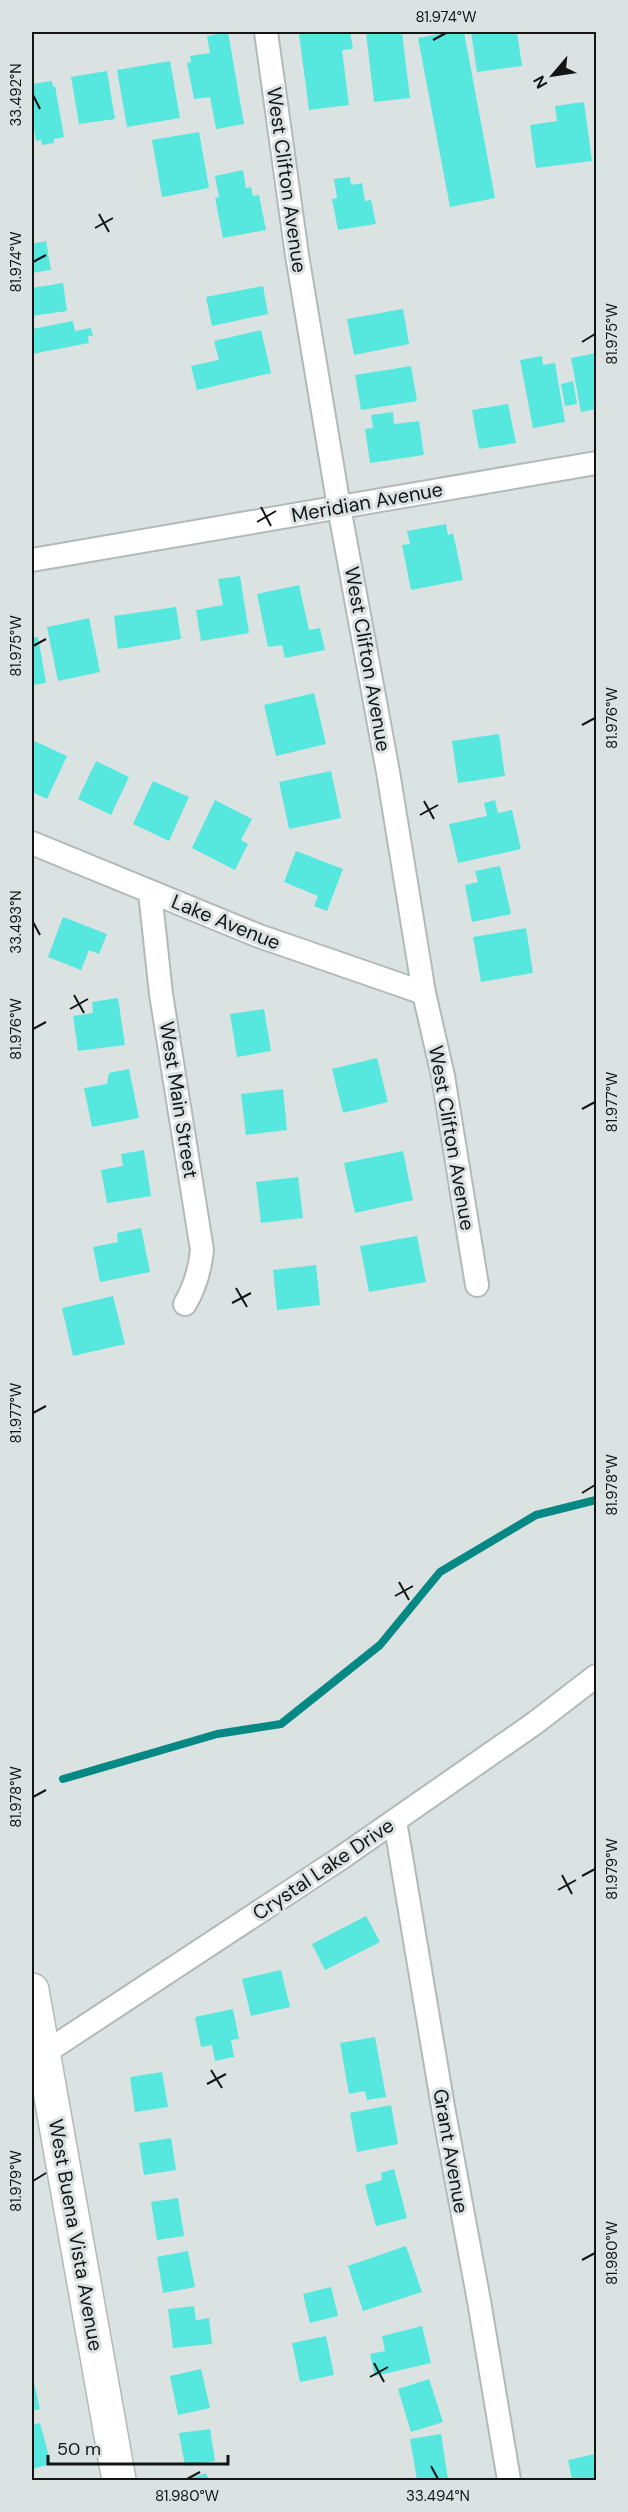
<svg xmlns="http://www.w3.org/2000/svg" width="628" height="2512" font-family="'DM Sans',sans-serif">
	<rect width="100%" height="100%" fill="#dbe3e2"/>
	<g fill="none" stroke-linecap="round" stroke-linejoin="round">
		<path stroke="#068884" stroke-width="8" d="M63,1779L217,1734L281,1724L380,1645L440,1572L536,1515L596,1500"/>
	</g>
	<g fill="#56e7de">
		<path d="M228,32L244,124L216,129L210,97L194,99L187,63L191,62L190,56L210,53L207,36Z"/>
		<path d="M316,32H350L353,49L342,50L349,105L309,110L299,34Z"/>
		<path d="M366,32H402L410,98L374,102Z"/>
		<path d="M450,32H464L495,198L450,207L418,38Z"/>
		<path d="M471,32H517L522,66L477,72Z"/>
		<path d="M170,61L180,118L127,127L117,70Z"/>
		<path d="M107,71L115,119L79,124L71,77Z"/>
		<path d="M52,81L53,87L55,86L64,137L54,139V143L42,145L41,140L36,141L32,115V84Z"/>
		<path d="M584,102L592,161L536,168L530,125L557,121L555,106Z"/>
		<path d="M199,132L209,188L162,197L152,140Z"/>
		<path d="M243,170L246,188L251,187L253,196L259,195L266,230L223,238L215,198L219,197L215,176Z"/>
		<path d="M350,177L351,185L362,183L365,201L371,200L376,224L338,230L332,199L337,198L334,179Z"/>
		<path d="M46,241L51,270L32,273V244Z"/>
		<path d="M63,283L67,311L32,316V288Z"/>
		<path d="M263,286L268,314L212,326L206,297Z"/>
		<path d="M403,309L409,344L354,355L347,319Z"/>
		<path d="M73,321L75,331L91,328L93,336H88L89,343L32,354V329Z"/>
		<path d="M261,330L271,373L197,390L191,366L219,360L214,341Z"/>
		<path d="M596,353V409L581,412L571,358Z"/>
		<path d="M542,356L543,365L555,363L565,422L533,428L520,360Z"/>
		<path d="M411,366L417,401L361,410L355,375Z"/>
		<path d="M573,381L577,404L565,406L561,384Z"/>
		<path d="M508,404L516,443L479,449L472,410Z"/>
		<path d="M393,412L394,424L419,421L424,455L370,463L365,429L373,428L371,415Z"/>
		<path d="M446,524L448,535L453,533L463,580L411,590L402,545L410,544L407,531Z"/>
		<path d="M240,576L249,633L201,641L196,610L223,605L218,579Z"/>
		<path d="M299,585L309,630L320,628L325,650L285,658L282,645L268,647L257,594Z"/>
		<path d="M176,607L181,639L118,649L114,616Z"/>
		<path d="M89,618L100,672L58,681L47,627Z"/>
		<path d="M38,637L46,683L32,685V638Z"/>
		<path d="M314,693L326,744L276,756L264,705Z"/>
		<path d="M499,734L505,776L458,783L452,741Z"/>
		<path d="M32,740L67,756L47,799L32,792Z"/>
		<path d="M96,761L129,777L111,815L78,799Z"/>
		<path d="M331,771L341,818L289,829L279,782Z"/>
		<path d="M153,781L189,797L169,841L133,824Z"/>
		<path d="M215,800L252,819L241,840L248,844L235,870L192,848Z"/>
		<path d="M495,800L498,813L512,810L521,849L458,863L449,824L487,816L484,803Z"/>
		<path d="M296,851L343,869L327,911L314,906L318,896L284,882Z"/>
		<path d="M500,866L511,914L472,922L465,885L478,882L475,871Z"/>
		<path d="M63,917L107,934L99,954L89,950L81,970L48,957Z"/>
		<path d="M526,928L533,973L481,982L473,937Z"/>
		<path d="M118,998L125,1045L78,1051L73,1016L93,1013L92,1002Z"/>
		<path d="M264,1009L271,1051L237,1057L230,1014Z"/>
		<path d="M377,1058L388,1102L343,1113L332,1069Z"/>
		<path d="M129,1069L139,1118L92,1127L84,1088L107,1084L109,1073Z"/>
		<path d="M283,1089L287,1130L246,1135L241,1094Z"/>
		<path d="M144,1150L151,1196L107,1203L101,1170L123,1166L121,1154Z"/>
		<path d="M403,1151L413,1200L355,1213L344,1163Z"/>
		<path d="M298,1177L303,1218L261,1223L256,1182Z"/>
		<path d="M141,1228L150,1272L100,1282L93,1247L118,1242L117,1233Z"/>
		<path d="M417,1236L426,1282L369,1292L360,1246Z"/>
		<path d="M316,1265L320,1305L277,1310L273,1270Z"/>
		<path d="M113,1296L125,1344L73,1356L62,1308Z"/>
		<path d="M366,1916L380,1942L325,1970L312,1944Z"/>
		<path d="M281,1970L290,2007L251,2016L242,1979Z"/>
		<path d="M233,2009L239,2039L231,2040L234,2057L215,2061L212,2045L201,2047L195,2017Z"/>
		<path d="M375,2037L386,2097L367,2100L365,2091L349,2094L340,2043Z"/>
		<path d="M162,2072L168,2107L135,2112L130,2077Z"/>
		<path d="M391,2105L398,2144L357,2152L350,2113Z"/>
		<path d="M171,2138L176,2170L144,2175L139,2143Z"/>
		<path d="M394,2169L407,2218L376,2226L365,2185L382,2180L381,2173Z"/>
		<path d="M178,2198L184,2236L157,2240L151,2202Z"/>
		<path d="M406,2246L422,2292L363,2311L348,2266Z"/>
		<path d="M188,2251L195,2287L163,2293L157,2257Z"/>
		<path d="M331,2287L338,2316L310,2323L303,2294Z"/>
		<path d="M194,2306L196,2320L209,2318L212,2344L173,2348L168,2309Z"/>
		<path d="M422,2326L431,2363L375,2376L370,2354L385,2351L382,2336Z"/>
		<path d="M326,2336L334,2375L300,2382L292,2343Z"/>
		<path d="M201,2369L210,2408L178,2415L170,2376Z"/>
		<path d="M32,2374L40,2409L32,2411Z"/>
		<path d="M429,2379L443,2422L411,2432L398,2389Z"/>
		<path d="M40,2423L51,2464L32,2469V2425Z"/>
		<path d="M210,2429L215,2461L185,2466L179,2433Z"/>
		<path d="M441,2434L448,2479L417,2480L410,2439Z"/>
		<path d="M596,2454V2480H572L568,2460Z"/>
		<path d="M206,2473L209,2480H184Z"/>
	</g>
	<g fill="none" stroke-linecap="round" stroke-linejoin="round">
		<defs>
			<g id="street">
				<path d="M266,32L297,255L339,507L388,772L424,993L443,1076L477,1285"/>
				<path d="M32,560L596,463"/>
				<path d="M32,843L259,936L424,993"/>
				<path d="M150,892L161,994L202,1250C200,1270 195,1287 185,1304"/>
				<path d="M395,1821L443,2107L479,2301L509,2480"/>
				<path d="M43,2054L341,1858L535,1723L596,1676"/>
			</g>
			<path id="secondary" d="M32,1990L119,2480"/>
		</defs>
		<use href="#street" stroke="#b2bab9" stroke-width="26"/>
		<use href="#secondary" stroke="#b2bab9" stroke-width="36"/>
		<use href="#street" stroke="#fff" stroke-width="22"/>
		<use href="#secondary" stroke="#fff" stroke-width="33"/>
	</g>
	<path fill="none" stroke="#131515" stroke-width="2" d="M433,40L446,33M33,95L40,109M99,214L109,232M95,228L113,218M33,262L46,255M582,342L595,334M261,507L271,526M257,522L276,511M33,646L46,639M582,725L595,718M424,801L434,819M420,815L438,805M33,922L40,935M74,995L84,1013M70,1009L88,999M33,1029L46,1022M582,1109L595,1102M236,1288L247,1307M232,1303L251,1293M33,1413L46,1406M582,1493L595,1485M399,1582L409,1600M395,1596L413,1586M33,1797L46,1790M562,1875L572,1894M582,1876L595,1869M558,1890L576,1880M211,2070L222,2088M207,2084L226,2074M33,2181L46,2173M582,2260L595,2253M374,2363L384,2382M370,2377L388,2367M431,2466L438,2479M187,2479L200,2472"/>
	<g text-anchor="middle" stroke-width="6" stroke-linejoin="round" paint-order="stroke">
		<g font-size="20" fill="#131515" stroke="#dbe3e2">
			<text transform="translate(287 180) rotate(82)" y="7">West Clifton Avenue</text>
			<text transform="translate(367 502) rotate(-10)" y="7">Meridian Avenue</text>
			<text transform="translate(368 659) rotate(80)" y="7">West Clifton Avenue</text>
			<text transform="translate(226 922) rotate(22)" y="7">Lake Avenue</text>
			<text transform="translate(179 1100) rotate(81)" y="7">West Main Street</text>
			<text transform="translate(452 1138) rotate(80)" y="7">West Clifton Avenue</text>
			<text transform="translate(323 1869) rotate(-34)" y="7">Crystal Lake Drive</text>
			<text transform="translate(451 2151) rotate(80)" y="7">Grant Avenue</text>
			<text transform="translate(76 2235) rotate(80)" y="7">West Buena Vista Avenue</text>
		</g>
	</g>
	<rect width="628" height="2512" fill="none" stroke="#dbe3e2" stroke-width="66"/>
	<g transform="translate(553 75) rotate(241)" stroke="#dbe3e2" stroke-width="4.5" paint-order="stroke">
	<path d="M0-4.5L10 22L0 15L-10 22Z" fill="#131515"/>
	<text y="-9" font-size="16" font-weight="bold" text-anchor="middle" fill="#131515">N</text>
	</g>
	<path d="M48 2455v9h180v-9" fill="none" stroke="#131515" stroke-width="3"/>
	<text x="57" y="2455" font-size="18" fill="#131515" stroke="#dbe3e2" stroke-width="4.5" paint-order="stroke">50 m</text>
	<rect x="33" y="33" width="562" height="2446" fill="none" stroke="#131515" stroke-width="2"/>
	<g font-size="15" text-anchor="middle" fill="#131515">
		<text x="446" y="22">81.974°W</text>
		<text transform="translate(16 95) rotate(-90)" y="5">33.492°N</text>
		<text transform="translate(16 262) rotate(-90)" y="5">81.974°W</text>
		<text transform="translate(612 334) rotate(-90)" y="5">81.975°W</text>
		<text transform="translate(16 646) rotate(-90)" y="5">81.975°W</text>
		<text transform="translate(612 718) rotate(-90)" y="5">81.976°W</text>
		<text transform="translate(16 922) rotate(-90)" y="5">33.493°N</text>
		<text transform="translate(16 1029) rotate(-90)" y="5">81.976°W</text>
		<text transform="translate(612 1102) rotate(-90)" y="5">81.977°W</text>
		<text transform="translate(16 1413) rotate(-90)" y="5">81.977°W</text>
		<text transform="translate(612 1485) rotate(-90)" y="5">81.978°W</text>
		<text transform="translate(16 1797) rotate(-90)" y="5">81.978°W</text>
		<text transform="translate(612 1869) rotate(-90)" y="5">81.979°W</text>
		<text transform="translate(16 2181) rotate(-90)" y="5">81.979°W</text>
		<text transform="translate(612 2253) rotate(-90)" y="5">81.980°W</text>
		<text x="187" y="2501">81.980°W</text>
		<text x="438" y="2501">33.494°N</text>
	</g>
</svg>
